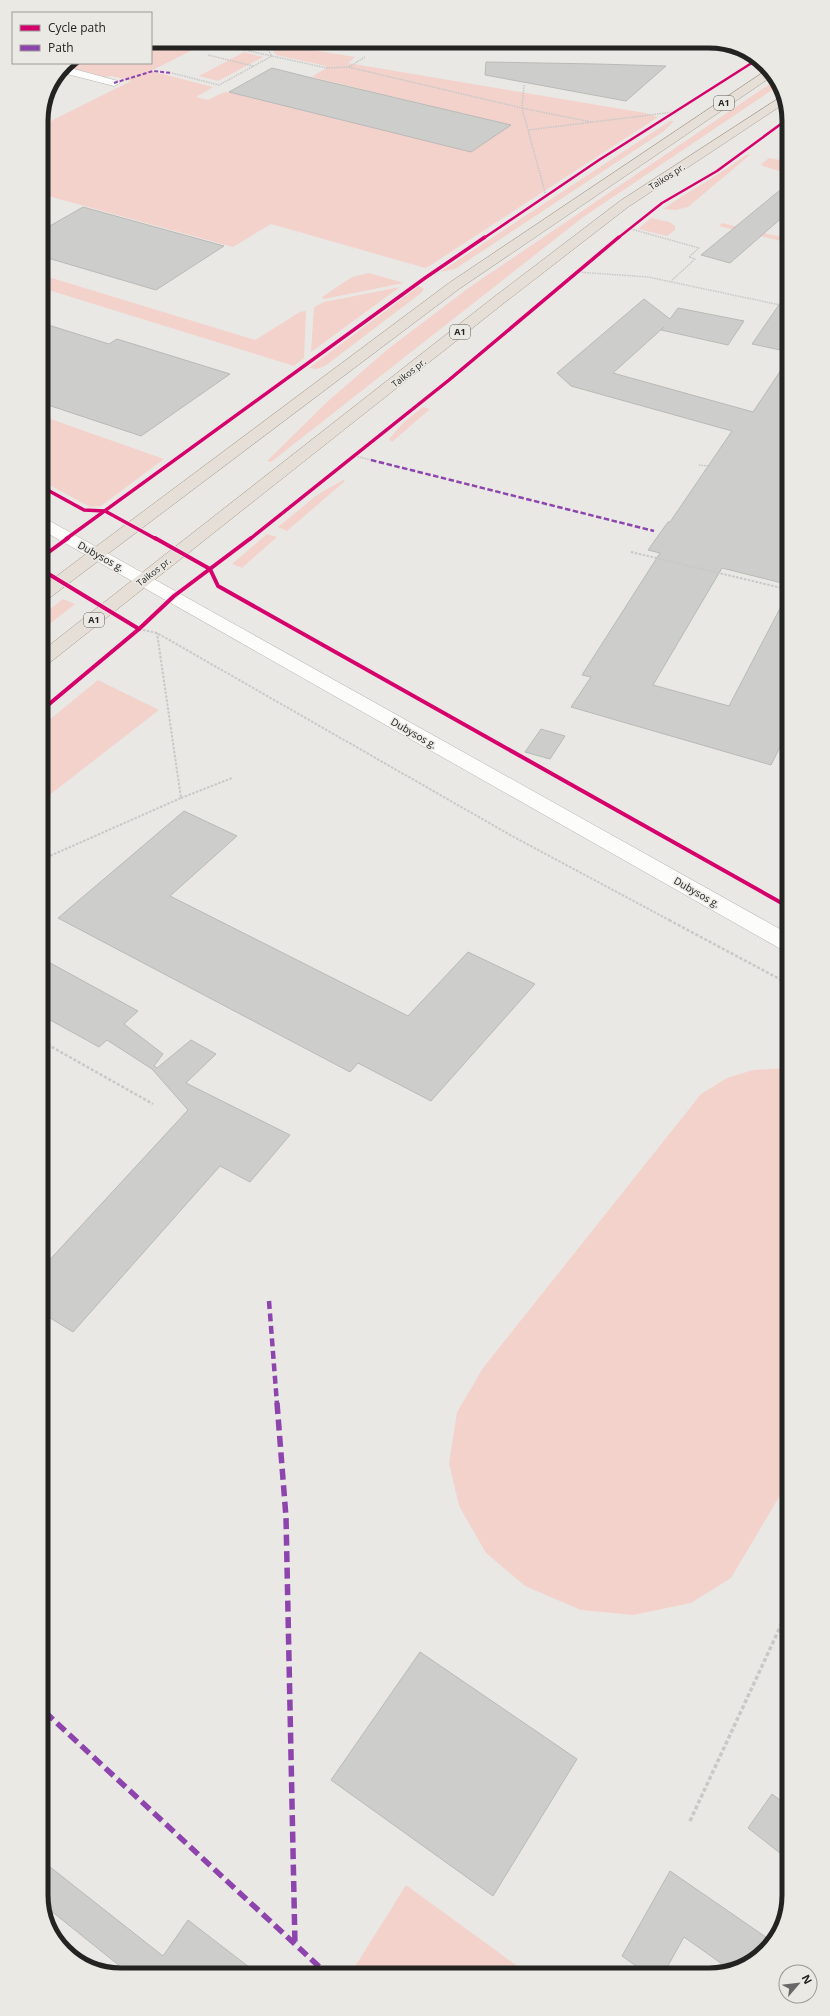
<svg xmlns="http://www.w3.org/2000/svg" width="830" height="2016" font-family="'Open Sans',sans-serif">
	<rect width="100%" height="100%" fill="#eae8e5"/>
	<g fill="#f3d2cc">
		<path d="M151,41H210L151,71L213,87L196,97L208,100L222,93L229,92L471,151L510,125L312,77L326,68V66L276,55L269,43L355,57L348,63L645,113L658,117L431,265L425,268L271,224L233,247L41,194V126L131,81L111,76L105,77L64,66L65,64L151,63Z"/>
		<path d="M244,52L263,57L218,81L199,76Z"/>
		<path d="M774,81L778,86L582,218L271,462L267,461L327,402L388,349L467,289Z"/>
		<path d="M670,121H674L664,131L455,269L440,272Z"/>
		<path d="M751,154L688,207L675,210L663,209C691,190 719,175 746,155Z"/>
		<path d="M769,158L785,161V173L763,166L761,164Z"/>
		<path d="M651,218L669,222L675,226V230L667,236L638,229Z"/>
		<path d="M722,223L785,238V242L719,226Z"/>
		<path d="M369,273L404,283L324,299L322,297L352,277Z"/>
		<path d="M42,275L255,340L300,312L306,311L304,358L294,366L42,288Z"/>
		<path d="M419,286L424,289L421,293L325,366L316,369L309,368Z"/>
		<path d="M400,287L311,352L314,307L324,302Z"/>
		<path d="M423,407L430,409L392,442L389,439L403,423Z"/>
		<path d="M42,416L164,459L101,506L90,507L42,481Z"/>
		<path d="M343,480L345,481L287,531L278,527L317,495Z"/>
		<path d="M267,534L277,537L242,568L232,564Z"/>
		<path d="M63,599L75,604L42,630V615Z"/>
		<path d="M98,680L159,710L43,800V725Z"/>
		<path d="M787,1068L788,1482L731,1578L691,1603L633,1615L581,1610L525,1586L486,1553L459,1506L449,1463L457,1412L483,1368L701,1094L727,1078L753,1070Z"/>
		<path d="M406,1885L520,1968L513,1972L351,1973Z"/>
	</g>
	<g fill="#cdcdcb" stroke="#b9b9b6">
		<path d="M486,62L597,64L666,66L626,101L485,75Z"/>
		<path d="M272,68L312,78L511,125L471,152L229,92Z"/>
		<path d="M785,186V215L730,263L701,255Z"/>
		<path d="M83,207L224,246L156,290L41,256V231Z"/>
		<path d="M785,296V351L752,344Z"/>
		<path d="M644,299L670,319L678,308L744,321L728,345L661,330L664,327L613,373L753,412L785,364L786,584L722,568L653,685L729,706L786,597V735L771,765L571,707L591,677L582,675L660,553L648,550L668,522H670L732,431L571,386L557,373Z"/>
		<path d="M42,323L109,344L117,339L230,374L141,436L42,403Z"/>
		<path d="M541,729L565,736L550,759L525,752Z"/>
		<path d="M184,811L237,836L170,896L408,1016L468,952L535,984L431,1101L358,1063L350,1072L58,918Z"/>
		<path d="M43,959L138,1011L124,1024L163,1054L154,1066L157,1068L191,1040L216,1054L186,1083L290,1135L250,1182L220,1166L73,1332L44,1314V1266L188,1110L152,1069L107,1040L99,1047L43,1016Z"/>
		<path d="M420,1652L577,1759L493,1896L331,1780Z"/>
		<path d="M772,1794L789,1807V1860L748,1828Z"/>
		<path d="M45,1863L163,1956L188,1920L258,1974L131,1975L45,1906Z"/>
		<path d="M670,1871L773,1942V1943L732,1971L684,1937L665,1971H643L622,1956Z"/>
	</g>
	<g fill="none" stroke-linecap="round" stroke-linejoin="round">
		<defs>
			<g id="street">
				<path d="M63,66L118,81L120,83L114,86L59,72Z"/>
				<path d="M42,518L48,520L787,933V950L779,948L42,530Z"/>
			</g>
			<path id="secondary" d="M496,41H666L722,44L736,50L732,51L622,45L501,44Z"/>
			<g id="primary">
				<path d="M767,70L771,77L459,289L48,599L42,600V587L449,283Z"/>
				<path d="M784,95L785,103L628,207L504,303L48,664L42,665V651L494,297L620,201Z"/>
			</g>
		</defs>
		<use href="#street" stroke="#b4b3b1" stroke-width="1"/>
		<use href="#secondary" stroke="#b4b3b1" stroke-width="1"/>
		<use href="#primary" stroke="#a4988a" stroke-width="1"/>
		<g stroke="#c8c8c7" stroke-width="1.5" stroke-dasharray="1.5 1" stroke-linecap="butt">
			<path d="M226,46L327,68L348,67L522,108L546,196"/>
			<path d="M208,55L253,66"/>
			<path d="M349,67L365,57"/>
			<path d="M172,73L219,85L272,56L262,41"/>
			<path d="M524,85L522,108L591,122"/>
			<path d="M528,130L674,112"/>
			<path d="M631,229L699,248L689,257L695,259L671,281"/>
			<path d="M577,272L648,277L785,306"/>
			<path d="M355,456L371,460"/>
			<path d="M699,465L708,466"/>
		</g>
		<g stroke="#c8c8c7" stroke-width="2" stroke-dasharray="2.5 1.5" stroke-linecap="butt">
			<path d="M631,552L786,589"/>
			<path d="M42,553L45,555"/>
			<path d="M139,629L157,633L512,836L671,921"/>
			<path d="M181,798L232,778"/>
			<path d="M43,859L181,798L157,633"/>
		</g>
		<g stroke="#c8c8c7" stroke-width="2.5" stroke-dasharray="3 2" stroke-linecap="butt">
			<path d="M669,920L787,983"/>
			<path d="M43,1042L153,1104"/>
		</g>
		<path stroke="#c8c8c7" stroke-width="3.5" stroke-dasharray="4 2.5" stroke-linecap="butt" d="M690,1821L788,1610"/>
		<use href="#street" fill="#fcfcfb" fill-rule="evenodd"/>
		<use href="#secondary" fill="#f1ede9" fill-rule="evenodd"/>
		<use href="#primary" fill="#e6dfd7" fill-rule="evenodd"/>
		<path stroke="#8e44ad" stroke-width="2" stroke-dasharray="4 2" stroke-linecap="butt" d="M114,83L153,71L172,73"/>
		<path stroke="#8e44ad" stroke-width="2.5" stroke-dasharray="5.5 2.5" stroke-linecap="butt" d="M371,460L654,531"/>
		<path stroke="#8e44ad" stroke-width="4.5" stroke-dasharray="8 4.5" stroke-linecap="butt" d="M269,1301L277,1404"/>
		<g stroke="#8e44ad" stroke-width="5.5" stroke-dasharray="11 5.5" stroke-linecap="butt">
			<path d="M277,1403L286,1517L295,1945"/>
			<path d="M45,1712L326,1973"/>
		</g>
		<defs>
			<g id="cycleway-far2">
				<path d="M484,238L599,160L758,59"/>
				<path d="M618,238L662,203L717,171L785,121"/>
			</g>
			<g id="cycleway-far1">
				<path d="M42,487L84,510L105,511L156,539"/>
				<path d="M66,539L425,278L485,237"/>
				<path d="M250,539L449,380L619,237"/>
			</g>
			<g id="cycleway">
				<path d="M155,538L210,569L218,586L787,906"/>
				<path d="M42,557L68,538"/>
				<path d="M42,570L139,629"/>
				<path d="M42,710L139,629L174,596L251,538"/>
			</g>
		</defs>
		<use href="#cycleway-far2" stroke="#ebe9e4" stroke-width="4"/>
		<use href="#cycleway-far1" stroke="#ebe9e4" stroke-width="5"/>
		<use href="#cycleway" stroke="#ebe9e4" stroke-width="6"/>
		<use href="#cycleway-far2" stroke="#d6006c" stroke-width="2.5"/>
		<use href="#cycleway-far1" stroke="#d6006c" stroke-width="3.5"/>
		<use href="#cycleway" stroke="#d6006c" stroke-width="4"/>
	</g>
	<g text-anchor="middle" stroke-width="3" stroke-linejoin="round" paint-order="stroke">
		<g fill="#ebe9e4" stroke="#5f5e5c" stroke-width="1">
			<rect x="714" y="96" width="20" height="14" rx="3"/>
			<rect x="450" y="325" width="20" height="14" rx="3"/>
			<rect x="84" y="613" width="20" height="14" rx="3"/>
		</g>
		<g font-size="9" font-weight="bold" fill="#232321">
			<text x="724" y="106">A1</text>
			<text x="460" y="335">A1</text>
			<text x="94" y="623">A1</text>
		</g>
		<g font-size="9" fill="#232321" stroke="#ebe9e4">
			<text transform="translate(667 177) rotate(-33)" y="3">Taikos pr.</text>
			<text transform="translate(409 373) rotate(-38)" y="3">Taikos pr.</text>
			<text transform="translate(154 572) rotate(-38)" y="3">Taikos pr.</text>
		</g>
		<g font-size="10" fill="#232321" stroke="#ebe9e4">
			<text transform="translate(101 556) rotate(29)" y="4">Dubysos g.</text>
			<text transform="translate(414 733) rotate(30)" y="4">Dubysos g.</text>
			<text transform="translate(697 892) rotate(30)" y="4">Dubysos g.</text>
		</g>
	</g>
	<path d="M0 0H830V2016H0ZM121 48H709A73 73 0 0 1 782 121V1895A73 73 0 0 1 709 1968H121A73 73 0 0 1 48 1895V121A73 73 0 0 1 121 48Z" fill="#ebe9e4" fill-rule="evenodd"/>
	<path fill="none" stroke="#232321" stroke-width="5" d="M121 48H709A73 73 0 0 1 782 121V1895A73 73 0 0 1 709 1968H121A73 73 0 0 1 48 1895V121A73 73 0 0 1 121 48Z"/>
	<rect x="12" y="12" width="140" height="52" fill="#ebe9e4" stroke="#9b9a96"/>
	<rect x="20" y="25" width="20" height="6" fill="#d6006c" stroke="#9b9a96"/>
	<text x="48" y="32" font-size="12" fill="#232321">Cycle path</text>
	<rect x="20" y="45" width="20" height="6" fill="#8e44ad" stroke="#9b9a96"/>
	<text x="48" y="52" font-size="12" fill="#232321">Path</text>
	<g transform="translate(798 1984) rotate(62)"><circle r="19" fill="#ebe9e4" stroke="#9b9a96"/>
	<path d="M0-3L7 15L0 10L-7 15Z" fill="#696866"/>
	<text y="-6" font-size="11" font-weight="bold" text-anchor="middle" fill="#232321">N</text>
	</g>
</svg>
